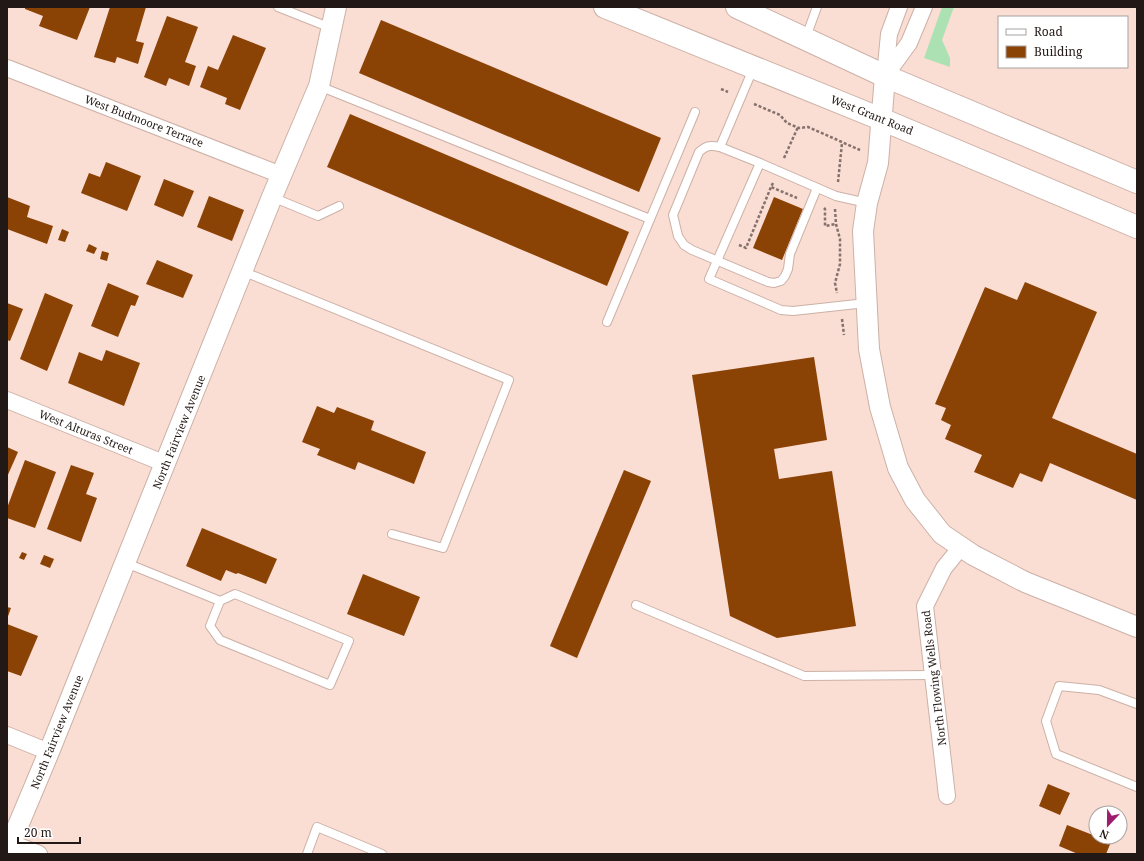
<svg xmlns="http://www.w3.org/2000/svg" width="1144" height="861" font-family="'Noto Serif',serif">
	<rect width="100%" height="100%" fill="#faddd3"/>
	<path fill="#ace2b3" d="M942,7H954L942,40L950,58V67L924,58Z"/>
	<g fill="#8b4205">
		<path d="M25,7H90L77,40L39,26L43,16L25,9Z"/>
		<path d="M110,7H146L136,41L144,43L138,64L117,57L115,63L94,57Z"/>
		<path d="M167,16L198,27L185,62L196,66L189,86L169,78L166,86L144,77Z"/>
		<path d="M381,20L661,138L639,192L359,73Z"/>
		<path d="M233,35L266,48L240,110L225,104L227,98L200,87L208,66L218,70Z"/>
		<path d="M350,114L629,232L607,286L327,167Z"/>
		<path d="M106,162L141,176L127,211L81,193L89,173L100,177Z"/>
		<path d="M164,179L194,191L183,217L154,205Z"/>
		<path d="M209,196L244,210L232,241L197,227Z"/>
		<path d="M7,197L30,206L27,217L53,226L47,244L7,229Z"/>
		<path d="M774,197L803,209L782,260L753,248Z"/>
		<path d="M62,229L69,232L65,242L58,240Z"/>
		<path d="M89,244L97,248L94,254L86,251Z"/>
		<path d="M102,251L109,253L107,261L100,259Z"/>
		<path d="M157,260L193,275L183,298L146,284Z"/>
		<path d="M1025,282L1097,312L1052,418L1137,454V500L1050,463L1042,482L1020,473L1013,488L974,472L982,455L945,439L951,425L941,420L946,408L935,404L985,287L1017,300Z"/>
		<path d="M108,283L139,296L135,306L131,305L118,337L91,326Z"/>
		<path d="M45,293L73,305L47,371L20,359Z"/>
		<path d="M7,303L23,309L10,341L7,340Z"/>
		<path d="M106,350L140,363L124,406L68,383L79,352L102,361Z"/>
		<path d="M814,357L827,440L774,449L779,479L832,471L856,626L777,638L730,616L692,375Z"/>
		<path d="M317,406L334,413L337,407L374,421L371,430L426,452L414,484L358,462L355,470L317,455L320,449L302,442Z"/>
		<path d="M7,447L18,452L7,477Z"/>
		<path d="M25,460L56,472L35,528L7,518V508Z"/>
		<path d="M71,465L94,473L86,494L97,498L81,542L47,529Z"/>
		<path d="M624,470L651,481L577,658L550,646Z"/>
		<path d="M202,528L277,559L266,584L238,573L236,574L226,570L221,581L186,566Z"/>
		<path d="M22,552L27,554L24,560L19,558Z"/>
		<path d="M44,555L54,559L50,568L40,564Z"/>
		<path d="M363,574L420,597L404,636L347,614Z"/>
		<path d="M7,607L11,608L7,619Z"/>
		<path d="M7,624L38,636L21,676L7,671Z"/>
		<path d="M1048,784L1070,793L1060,815L1039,806Z"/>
		<path d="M1067,825L1111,842L1106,854H1078L1059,846Z"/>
	</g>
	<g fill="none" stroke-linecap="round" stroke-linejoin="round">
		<defs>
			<g id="service">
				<path d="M278,7L331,28"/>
				<path d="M806,37L817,7"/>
				<path d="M753,69L720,147L760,163"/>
				<path d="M319,86L650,219"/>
				<path d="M720,147C711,145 707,145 699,152L673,215L678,236L684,245L692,250L768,282L774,283L781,281L785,276L788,269L790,254L817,188"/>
				<path d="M272,197L318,216L339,206"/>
				<path d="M242,271L509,380L443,548L392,534"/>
				<path d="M866,303L793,311L781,310L709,279L760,163L836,196L867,203"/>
				<path d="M607,322L695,112"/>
				<path d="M126,563L220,601L235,594L349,641L330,685L220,640L210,626L220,601"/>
				<path d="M636,605L804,676L933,675"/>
				<path d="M1137,704L1099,690L1059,686L1046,721L1056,754L1137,787"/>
				<path d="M307,854L317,827L382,854"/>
			</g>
			<g id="minor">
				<path d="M7,68L281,175"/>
				<path d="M885,76L909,43L924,7"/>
				<path d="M885,76L889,34L899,7"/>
				<path d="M7,400L166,464"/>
				<path d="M7,735L49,752"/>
				<path d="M947,796L925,606L944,568L961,547"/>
				<path d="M11,843L39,854"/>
			</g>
			<g id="tertiary">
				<path d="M885,76L878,163L867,203L863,231L869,349L880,407L898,468L915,500L942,534L973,555L1025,582L1137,627"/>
				<path d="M7,852L49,752L272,197L319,86L336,7"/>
			</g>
			<g id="primary">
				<path d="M605,7L881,119L1137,227"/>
				<path d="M737,7L885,76L1137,182"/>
			</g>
		</defs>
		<use href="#service" stroke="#ccb1a7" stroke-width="10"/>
		<use href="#minor" stroke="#ccb1a7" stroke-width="18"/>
		<use href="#tertiary" stroke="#ccb1a7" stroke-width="22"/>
		<use href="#primary" stroke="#ccb1a7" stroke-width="24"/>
		<g stroke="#85726c" stroke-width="2.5" stroke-dasharray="3 2" stroke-linecap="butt">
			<path d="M721,89L728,92"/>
			<path d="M754,104L780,115L787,123L799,128L808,127L860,150"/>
			<path d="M784,158L798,127"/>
			<path d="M838,182L842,143"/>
			<path d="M773,183L771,187L797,198"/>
			<path d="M824,208L825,209V226L836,224"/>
			<path d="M835,209L836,224L840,239V264L835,283L837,293"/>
			<path d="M739,245L746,248L771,187"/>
			<path d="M842,319L844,335"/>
		</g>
		<use href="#service" stroke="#fff" stroke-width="8"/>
		<use href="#minor" stroke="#fff" stroke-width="16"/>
		<use href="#tertiary" stroke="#fff" stroke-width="20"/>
		<use href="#primary" stroke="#fff" stroke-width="22"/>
	</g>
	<g text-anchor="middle" stroke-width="4" stroke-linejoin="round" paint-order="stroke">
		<g font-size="11" fill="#221815" stroke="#fff">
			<text transform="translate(872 115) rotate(22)" y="4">West Grant Road</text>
			<text transform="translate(144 121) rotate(21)" y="4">West Budmoore Terrace</text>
			<text transform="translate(86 432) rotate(22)" y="4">West Alturas Street</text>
			<text transform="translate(179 432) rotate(-68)" y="4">North Fairview Avenue</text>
			<text transform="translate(934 678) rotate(-97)" y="4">North Flowing Wells Road</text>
			<text transform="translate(57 732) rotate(-68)" y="4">North Fairview Avenue</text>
		</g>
	</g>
	<rect width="1144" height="861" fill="none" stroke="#221815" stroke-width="16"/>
	<rect x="998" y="16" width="130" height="52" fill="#ffffff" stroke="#a7a3a1"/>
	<rect x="1006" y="29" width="20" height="6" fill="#ffffff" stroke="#a7a3a1"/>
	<text x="1034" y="36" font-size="12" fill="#221815">Road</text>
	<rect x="1006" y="46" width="20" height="12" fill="#8b4205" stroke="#a7a3a1"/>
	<text x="1034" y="56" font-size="12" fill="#221815">Building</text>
	<g transform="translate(1108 825) rotate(202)"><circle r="19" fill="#ffffff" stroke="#a7a3a1"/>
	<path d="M0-3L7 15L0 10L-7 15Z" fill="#9e1c6d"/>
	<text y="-6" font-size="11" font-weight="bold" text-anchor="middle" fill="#221815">N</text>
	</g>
	<path d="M18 837v6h62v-6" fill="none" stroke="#221815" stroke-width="2"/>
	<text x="24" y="837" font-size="12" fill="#221815" stroke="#ffffff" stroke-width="3" paint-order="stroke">20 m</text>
</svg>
